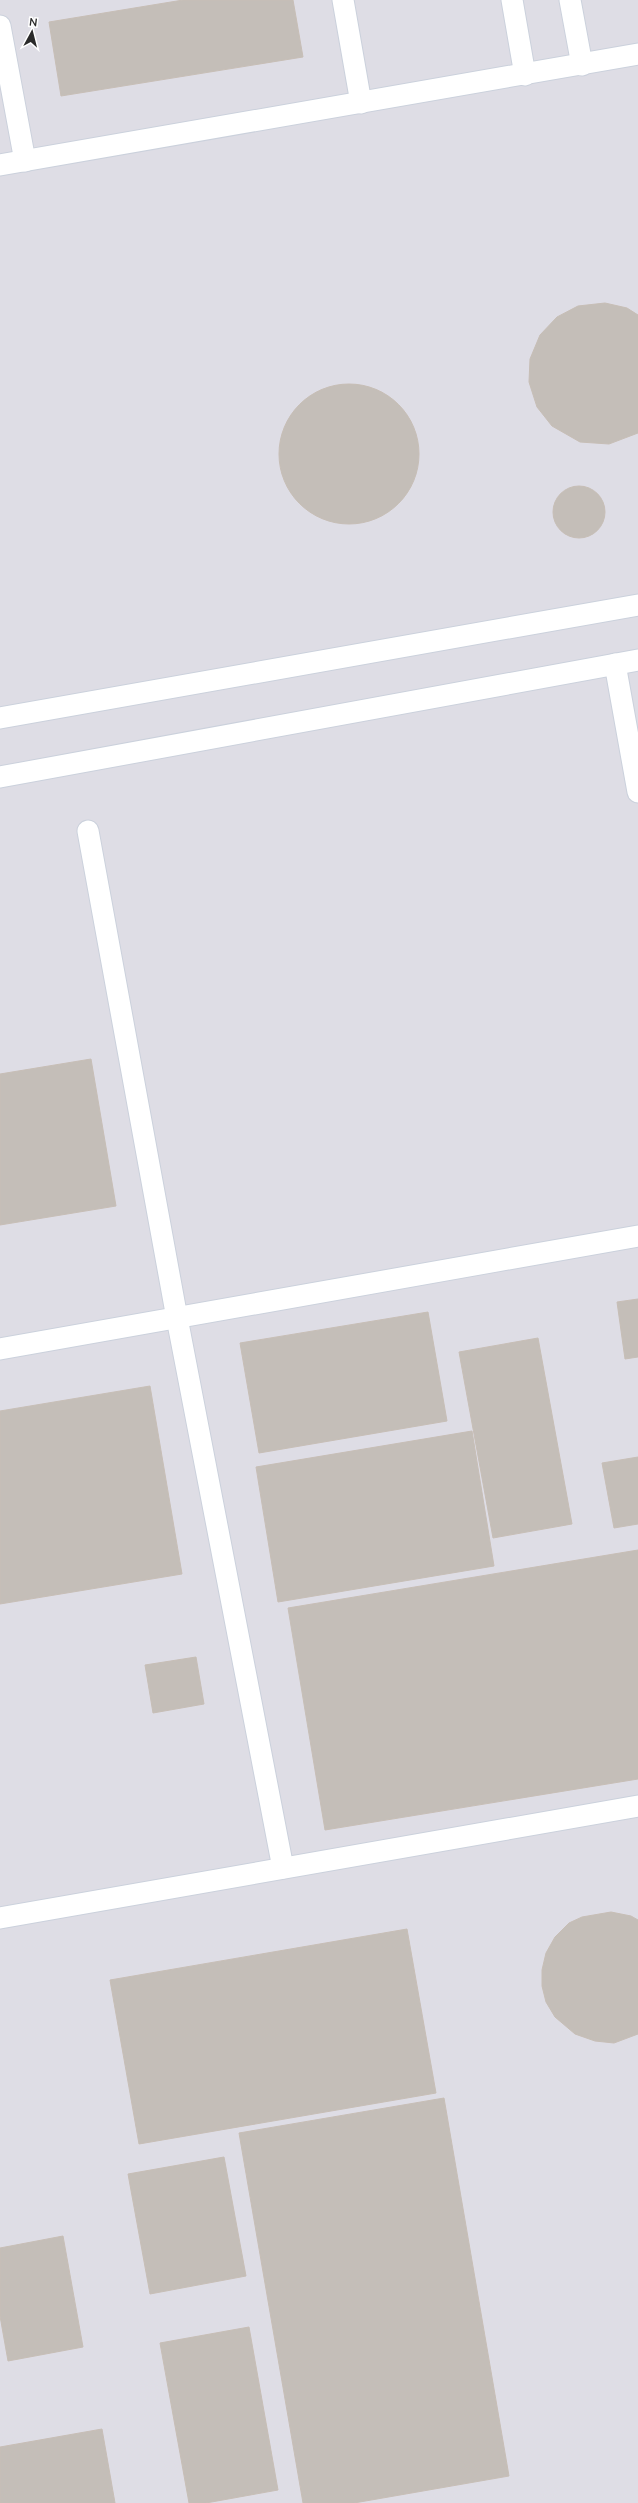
<svg xmlns="http://www.w3.org/2000/svg" width="638" height="2503" font-family="'Nunito Sans',sans-serif">
	<rect width="100%" height="100%" fill="#ece2dd"/>
	<rect fill="#dedde5" x="0" y="0" width="638" height="2503"/>
	<g fill="#c4beb8" stroke="#c7beb6">
		<path d="M183,0H293L303,57L61,96L49,22Z"/>
		<path d="M605,303L627,308L638,315V433L609,444L580,442L552,426L537,407L529,382L530,359L540,335L557,317L578,306Z"/>
		<circle cx="349" cy="454" r="70"/>
		<circle cx="579" cy="512" r="26"/>
		<path d="M91,1059L116,1206L0,1225V1074Z"/>
		<path d="M638,1299V1357L625,1359L617,1302Z"/>
		<path d="M428,1312L447,1421L259,1453L240,1343Z"/>
		<path d="M538,1338L572,1524L493,1538L459,1352Z"/>
		<path d="M150,1386L182,1574L0,1604V1411Z"/>
		<path d="M472,1431L494,1566L278,1602L256,1467Z"/>
		<path d="M638,1457V1524L614,1528L602,1463Z"/>
		<path d="M638,1550V1779L325,1830L288,1608Z"/>
		<path d="M196,1657L204,1704L153,1713L145,1665Z"/>
		<path d="M611,1912L631,1916L638,1920V2034L614,2043L595,2041L575,2034L555,2017L546,2002L542,1986V1970L546,1953L555,1937L569,1923L582,1917Z"/>
		<path d="M407,1929L436,2093L139,2144L110,1980Z"/>
		<path d="M444,2098L509,2476L354,2503H303L239,2133Z"/>
		<path d="M224,2157L246,2276L150,2294L128,2174Z"/>
		<path d="M63,2236L83,2347L8,2361L0,2316V2248Z"/>
		<path d="M249,2327L278,2490L206,2503H189L160,2343Z"/>
		<path d="M102,2429L115,2503H0V2447Z"/>
	</g>
	<g fill="none" stroke-linecap="round" stroke-linejoin="round">
		<defs>
			<g id="lane">
				<path d="M343,0L361,103"/>
				<path d="M512,0L525,75"/>
				<path d="M570,0L582,65"/>
				<path d="M0,26L25,161"/>
				<path d="M0,165L638,54"/>
				<path d="M615,664L638,792"/>
				<path d="M0,718L638,605"/>
				<path d="M0,777L638,660"/>
				<path d="M88,831L177,1318L283,1868"/>
				<path d="M0,1349L638,1236"/>
				<path d="M0,1918L638,1806"/>
			</g>
		</defs>
		<use href="#lane" stroke="#cbd1dc" stroke-width="23"/>
		<use href="#lane" stroke="#fff" stroke-width="21"/>
	</g>
	<g transform="translate(32 32) rotate(7)" stroke="#ffffff" stroke-width="3" paint-order="stroke">
	<path d="M0-3L7 15L0 10L-7 15Z" fill="#2a2a2a"/>
	<text y="-6" font-size="11" font-weight="bold" text-anchor="middle" fill="#2a2a2a">N</text>
	</g>
</svg>
